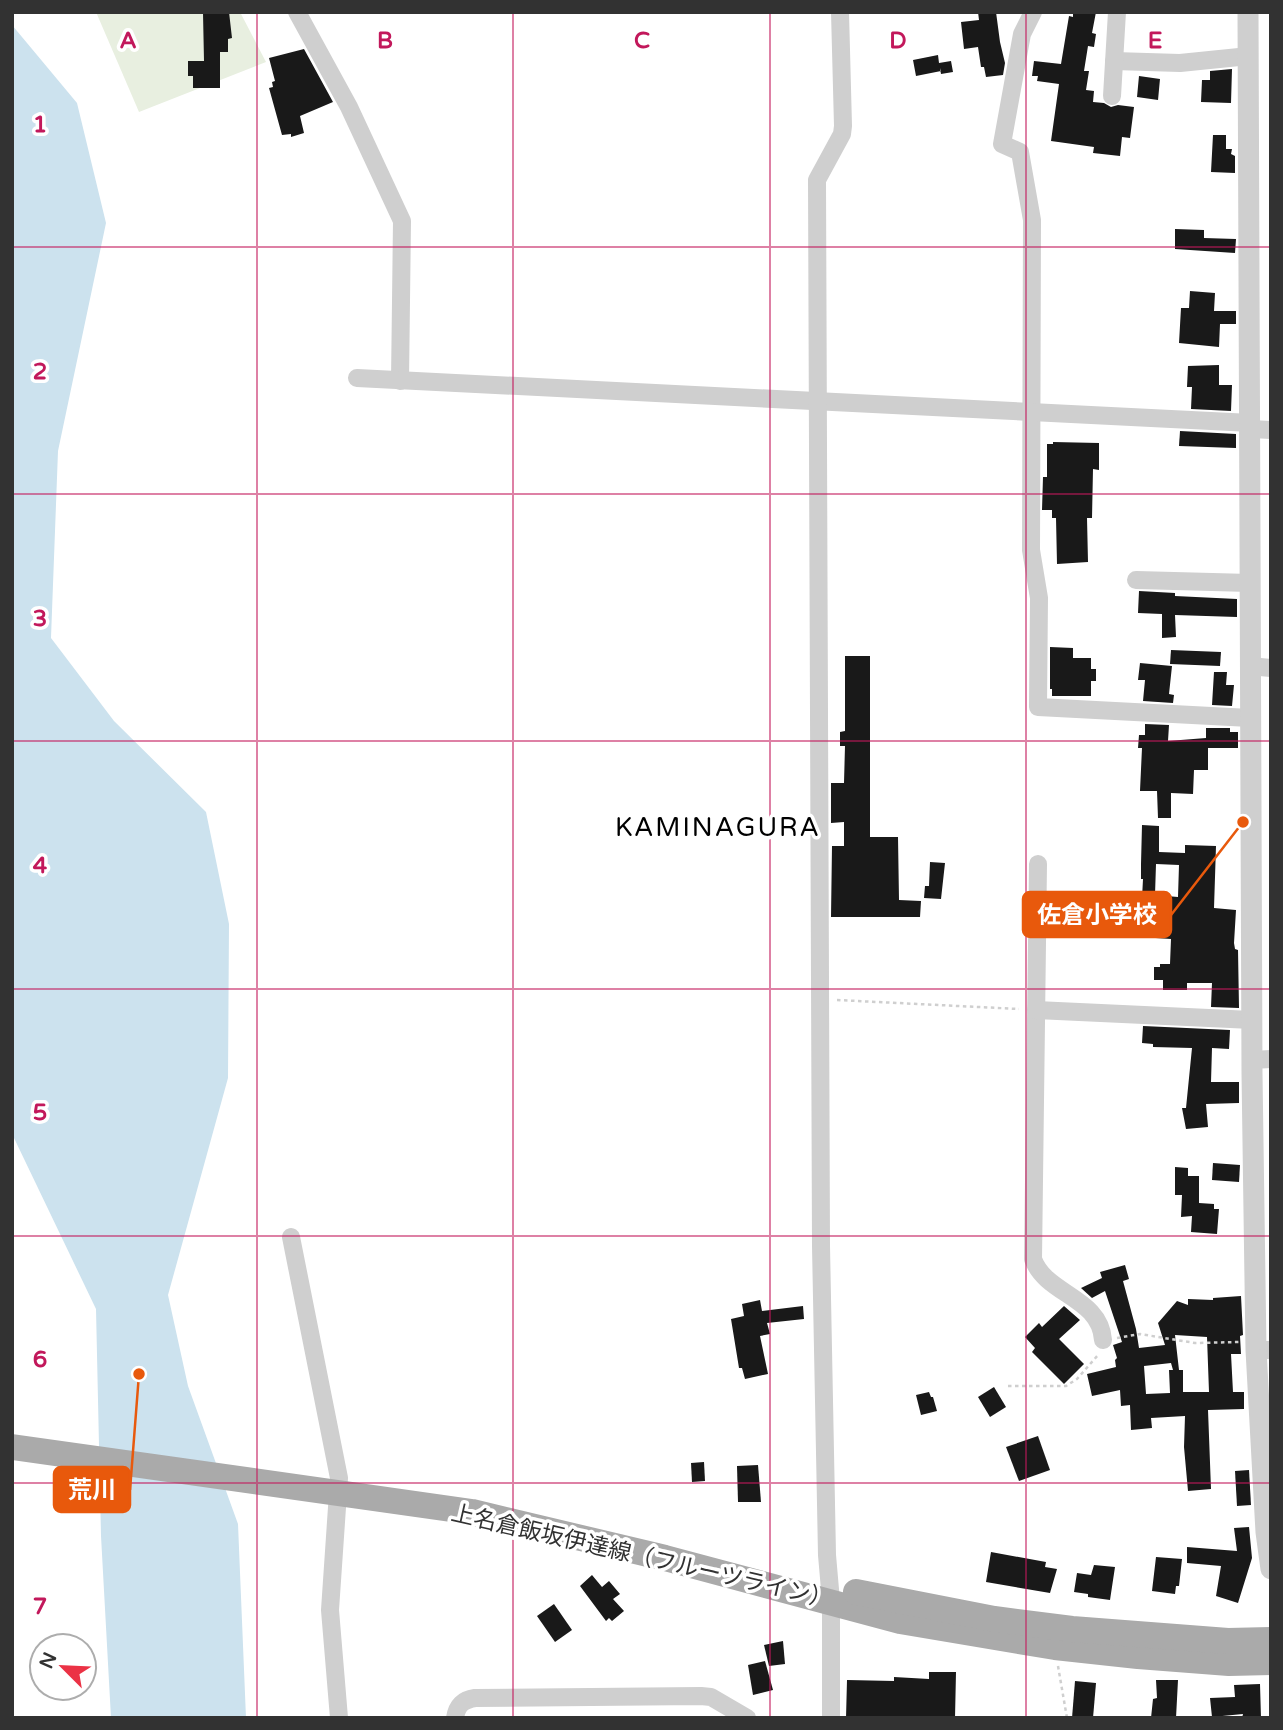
<svg xmlns="http://www.w3.org/2000/svg" width="1283" height="1730" font-family="'Varela Round','Noto Sans JP',sans-serif">
	<rect width="100%" height="100%" fill="#fff"/>
	<path fill="#e8efe0" d="M96,12H240L266,62L139,112Z"/>
	<path fill="#cce2ee" d="M12,25L77,103L106,223L58,451L51,638L114,721L206,812L229,924L228,1078L168,1295L188,1386L238,1524L246,1718H111L101,1536L96,1309L14,1138L12,1130Z"/>
	<g fill="#191919" fill-rule="evenodd">
		<path d="M229,12L232,38L228,39V52H220V88H193V76H188V61H204L203,13Z"/>
		<path d="M978,12H996L1000,42L1005,63L1003,75L986,77L984,67H981L978,47L964,49L961,22L979,20Z"/>
		<path d="M1073,12H1096L1092,33L1096,34L1094,47L1088,46L1084,71H1089L1086,90L1094,91L1093,102L1104,103L1111,107L1118,105L1134,107L1130,138L1122,137L1120,156L1093,153L1094,147L1051,141L1059,84L1037,81L1038,76H1032L1034,61L1061,64L1069,16L1073,17Z"/>
		<path d="M304,49L333,102L300,116L304,133L291,137V134L282,135L269,88L273,87L272,82L275,81L269,58Z"/>
		<path d="M938,55L939,63L951,61L953,72L941,74L940,68L941,71L916,76L913,60Z"/>
		<path d="M1232,69L1231,103L1201,102L1202,80H1210V71Z"/>
		<path d="M1139,76L1160,79L1158,100L1137,97Z"/>
		<path d="M1213,135H1226V149H1232L1231,154L1235,156V173L1211,172Z"/>
		<path d="M1175,229L1204,230V238L1236,239L1235,253L1175,249Z"/>
		<path d="M1190,291L1215,293L1214,311H1236V324H1220L1219,347L1179,343L1181,308H1189Z"/>
		<path d="M1219,365V385H1232L1231,411L1191,409L1192,387H1187L1188,366Z"/>
		<path d="M1180,431L1236,434V448L1179,446Z"/>
		<path d="M1053,442L1099,443V470L1093,469L1092,518H1087L1088,562L1057,564L1056,518H1052V510H1042L1043,477H1047V444H1053Z"/>
		<path d="M1139,591L1175,593V596L1237,599V617L1175,615L1176,637L1162,638V614L1138,613Z"/>
		<path d="M1050,647L1073,648V658H1091V669H1096V681H1091V696H1052V689H1050Z"/>
		<path d="M1171,650L1221,652L1220,666L1170,664Z"/>
		<path d="M845,656H870V837H898L899,900L921,901L920,917H831L832,846H844V822L831,823V783H844L845,746H840V732L845,731Z"/>
		<path d="M1140,663L1172,666L1169,694L1174,695L1173,703L1143,701L1145,680H1138Z"/>
		<path d="M1214,672H1227L1226,685H1234L1232,706L1212,705Z"/>
		<path d="M1145,724L1169,725L1168,741L1206,738V728H1230V732H1238V748H1208V770H1194L1193,794L1171,793V818H1158L1157,791H1140L1142,748H1138L1139,735H1145Z"/>
		<path d="M1142,825L1159,826V852L1185,853V845L1216,846L1214,908L1236,910L1234,943L1235,949L1238,950L1239,1008L1211,1007L1212,983H1187V990H1163V980H1154V967H1160V964H1170L1171,939L1140,937L1143,879H1141V864ZM1156,864L1179,865L1178,897L1155,895Z"/>
		<path d="M930,862L945,863L941,899L924,898L925,886H929Z"/>
		<path d="M1143,1026L1230,1030L1229,1049L1212,1048L1211,1082H1239V1103L1206,1104L1208,1127L1186,1129L1182,1108H1186L1192,1048L1153,1047V1044L1142,1043Z"/>
		<path d="M1213,1163L1240,1165L1239,1182L1212,1180Z"/>
		<path d="M1175,1167L1188,1168V1176H1199V1203L1214,1204V1209H1219L1217,1234L1191,1232L1192,1216L1181,1217L1182,1195H1175Z"/>
		<path d="M1125,1265L1129,1279L1123,1281L1136,1329L1139,1348L1165,1345L1158,1323L1177,1301L1188,1305V1299L1213,1300V1298L1241,1296L1243,1335L1240,1336L1241,1354H1231L1233,1392H1244V1409L1208,1410L1211,1489L1188,1491L1184,1447L1185,1416L1151,1418L1152,1428L1131,1430L1130,1405L1121,1406L1120,1390L1092,1396L1087,1374L1116,1367L1115,1360L1117,1358L1113,1345L1122,1342L1105,1291L1092,1298L1081,1288L1102,1278L1100,1272ZM1175,1335L1207,1337L1209,1392H1183V1370H1179ZM1171,1363L1173,1370H1169L1170,1393L1146,1394L1144,1366Z"/>
		<path d="M760,1300L762,1311L803,1306L804,1319L767,1323L770,1334L760,1336L768,1374L745,1379L742,1368H739L731,1319L744,1316L742,1304Z"/>
		<path d="M1064,1306L1080,1320L1059,1339L1084,1364L1064,1384L1032,1352L1035,1348L1025,1337L1039,1323L1042,1327Z"/>
		<path d="M994,1387L1006,1407L990,1417L978,1397Z"/>
		<path d="M929,1392L931,1397H933L937,1411L921,1415L916,1395Z"/>
		<path d="M1038,1436L1050,1470L1019,1481L1006,1447Z"/>
		<path d="M704,1462L705,1481L692,1482L691,1463Z"/>
		<path d="M758,1465L761,1502H738L737,1466Z"/>
		<path d="M1249,1470L1251,1505L1237,1506L1235,1471Z"/>
		<path d="M1249,1527L1252,1558L1238,1603L1216,1596L1221,1566L1187,1563V1547L1237,1551L1234,1528Z"/>
		<path d="M991,1552L1046,1562L1045,1567L1057,1569L1050,1593L986,1582Z"/>
		<path d="M1156,1557L1182,1559L1179,1586H1176L1175,1594L1152,1591Z"/>
		<path d="M1094,1565L1115,1567L1110,1600L1088,1597V1594L1074,1592L1077,1573L1091,1575Z"/>
		<path d="M592,1575L602,1587L609,1581L620,1594L613,1599L624,1611L612,1621L609,1618L606,1621L580,1586Z"/>
		<path d="M554,1604L572,1630L555,1642L537,1616Z"/>
		<path d="M783,1641L785,1664L769,1666L764,1645Z"/>
		<path d="M765,1661L773,1690L753,1695L748,1665Z"/>
		<path d="M929,1672H956L955,1718H846L847,1680L894,1681V1677L929,1679Z"/>
		<path d="M1156,1680H1178L1176,1718H1151L1153,1699L1157,1698Z"/>
		<path d="M1075,1681L1096,1683L1093,1718H1072Z"/>
		<path d="M1260,1684L1261,1718H1242L1243,1714L1212,1717L1210,1698L1235,1697L1234,1685Z"/>
	</g>
	<g fill="none" stroke-linecap="round" stroke-linejoin="round">
		<g stroke="#cfcfcf" stroke-width="2.5" stroke-dasharray="3.5 3.5" stroke-linecap="butt">
			<path d="M837,1000L1019,1009"/>
			<path d="M1117,1338L1140,1334L1195,1343L1239,1342"/>
			<path d="M1008,1386H1066L1077,1379L1098,1355"/>
			<path d="M1058,1666L1067,1718"/>
		</g>
		<g stroke="#cfcfcf" stroke-width="18">
			<path d="M297,12L349,107L402,221L400,381"/>
			<path d="M1033,12L1022,34L1002,144L1020,152L1032,220L1031,550L1039,598L1038,707L1250,718"/>
			<path d="M1114,61L1180,63L1249,56"/>
			<path d="M1112,96L1117,12"/>
			<path d="M357,378L1251,423"/>
			<path d="M1251,429L1271,430"/>
			<path d="M1136,580L1250,583"/>
			<path d="M1249,666L1271,668"/>
			<path d="M1038,864L1033,1259C1046,1295 1100,1297 1103,1340"/>
			<path d="M1036,1010L1252,1020"/>
			<path d="M1252,1060L1271,1059"/>
			<path d="M291,1237L339,1478L330,1610L339,1718"/>
			<path d="M1256,1350H1271"/>
			<path d="M455,1718C457,1705 463,1700 475,1698L701,1696L711,1697L747,1718"/>
			<path d="M831,1718V1601L827,1555L821,1246L817,180L842,134L843,126L840,12"/>
		</g>
		<path stroke="#cfcfcf" stroke-width="21" d="M1248,12L1252,1073L1256,1350L1266,1532L1271,1569"/>
		<g stroke="#aaa" stroke-width="26">
			<path d="M12,1447L472,1512L665,1558L900,1621L1055,1647L1138,1656L1229,1663L1271,1662"/>
			<path d="M856,1592L994,1619L1072,1629L1228,1641L1271,1640"/>
		</g>
	</g>
	<path fill="none" stroke="#c2185b" stroke-width="2" stroke-opacity="0.55" d="M257,12V1718M513,12V1718M770,12V1718M1026,12V1718M12,247H1271M12,494H1271M12,741H1271M12,989H1271M12,1236H1271M12,1483H1271"/>
	<g text-anchor="middle" stroke-width="7" stroke-linejoin="round" paint-order="stroke">
		<g font-size="23" fill="#323232" stroke="#fff">
			<text transform="translate(642 1556) rotate(13)" y="8">上名倉飯坂伊達線（フルーツライン）</text>
		</g>
		<g font-size="26" letter-spacing="2" fill="#000" stroke="#fff">
			<text x="718" y="836">KAMINAGURA</text>
		</g>
	</g>
	<g font-size="23" text-anchor="middle" font-weight="bold" fill="#c2185b" stroke="#fff" stroke-width="7" stroke-linejoin="round" paint-order="stroke">
		<text x="128" y="48">A</text>
		<text x="385" y="48">B</text>
		<text x="642" y="48">C</text>
		<text x="898" y="48">D</text>
		<text x="1155" y="48">E</text>
		<text x="40" y="132">1</text>
		<text x="40" y="379">2</text>
		<text x="40" y="626">3</text>
		<text x="40" y="873">4</text>
		<text x="40" y="1120">5</text>
		<text x="40" y="1367">6</text>
		<text x="40" y="1614">7</text>
	</g>
	<path fill="none" stroke="#e8590c" stroke-width="2.5" d="M1243 822L1171 915M139 1374L130 1490"/>
	<g fill="#e8590c" stroke="#fff" stroke-width="2.5">
		<circle cx="1243" cy="822" r="7"/>
		<circle cx="139" cy="1374" r="7"/>
	</g>
	<g fill="#e8590c" stroke="#e8590c" stroke-width="2.5">
		<rect x="1023" y="892" width="148" height="45" rx="7"/>
		<rect x="54" y="1467" width="76" height="45" rx="7"/>
	</g>
	<g font-size="24" text-anchor="middle" font-weight="bold" fill="#fff">
		<text x="1097" y="923">佐倉小学校</text>
		<text x="92" y="1498">荒川</text>
	</g>
	<rect width="1283" height="1730" fill="none" stroke="#323232" stroke-width="28"/>
	<g transform="translate(63 1667) rotate(294)"><circle r="33" fill="#ffffff" stroke="#adadad" stroke-width="2"/>
	<path d="M0-5L12 26L0 18L-12 26Z" fill="#eb3245"/>
	<text y="-10" font-size="19" font-weight="bold" text-anchor="middle" fill="#323232">N</text>
	</g>
</svg>
